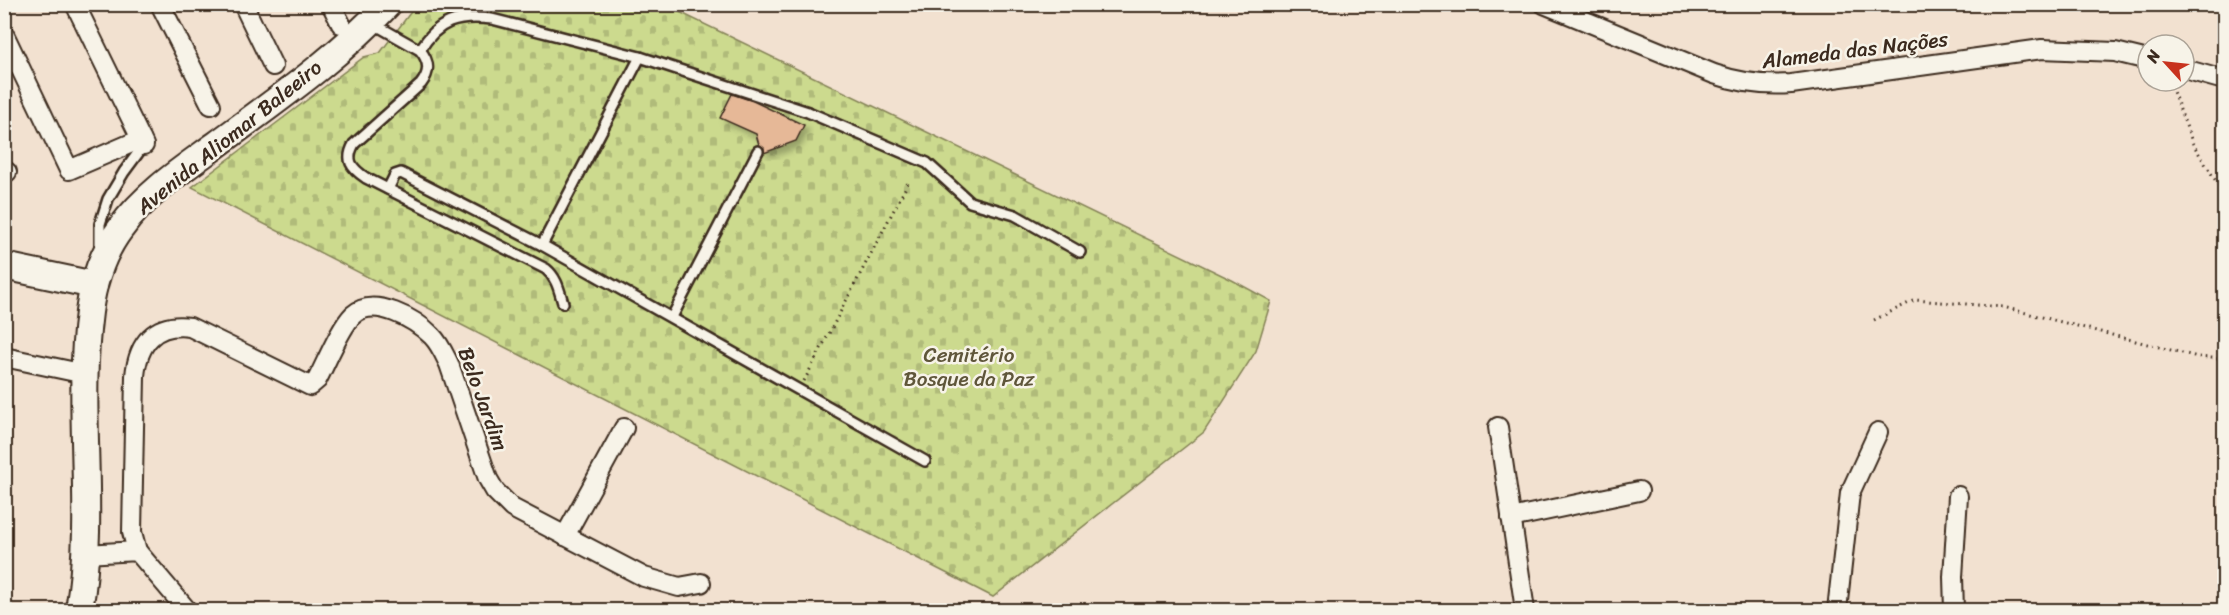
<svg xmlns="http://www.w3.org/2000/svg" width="2229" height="615" font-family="Sriracha,sans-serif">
	<defs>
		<pattern id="cemetery-stones" width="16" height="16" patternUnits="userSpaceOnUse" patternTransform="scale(1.5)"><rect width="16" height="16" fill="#ccda8e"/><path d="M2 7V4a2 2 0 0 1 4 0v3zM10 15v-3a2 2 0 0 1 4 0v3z" fill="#b0bb7a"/></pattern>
		<filter id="shadow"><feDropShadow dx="5" dy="5" stdDeviation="3" flood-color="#0004"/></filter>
	</defs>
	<rect width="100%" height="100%" fill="#f2e1d0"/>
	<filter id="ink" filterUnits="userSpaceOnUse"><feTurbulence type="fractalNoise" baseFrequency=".0167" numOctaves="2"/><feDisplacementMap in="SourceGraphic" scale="12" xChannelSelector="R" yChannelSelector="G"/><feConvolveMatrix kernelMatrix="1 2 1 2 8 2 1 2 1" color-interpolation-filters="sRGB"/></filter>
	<g filter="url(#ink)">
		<path fill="url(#cemetery-stones)" stroke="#848256" stroke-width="1.5" d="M416,5H665L1232,280L1271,301L1256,351L1204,432L993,597L192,187L364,57L380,53Z"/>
		<path fill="#e6b897" stroke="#3b2a1e" stroke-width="1.5" filter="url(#shadow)" d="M732,94L753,101L804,125L796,141L764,153V148L759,145L756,134L720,118Z"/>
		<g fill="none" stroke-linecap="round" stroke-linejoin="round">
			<defs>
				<g id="lane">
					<path d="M374,24L420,50C430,62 430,72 421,84L354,144C345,160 351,168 366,178L546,269C557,278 559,290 563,303"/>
					<path d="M420,50C438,21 457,15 492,19L640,57L808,112L927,163L970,202L1015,215L1080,252"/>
					<path d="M388,189L395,175L401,173L542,245L925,461"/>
					<path d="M542,245L640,57"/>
					<path d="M100,249V224L108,199L124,172L144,145"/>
					<path d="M672,317L758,151"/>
				</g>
				<g id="street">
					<path d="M75,4L144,145"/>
					<path d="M160,4L211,105"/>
					<path d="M243,4L273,66"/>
					<path d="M331,4L341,24"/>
					<path d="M1544,4L1714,74C1740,83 1763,86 1791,84L2042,49L2115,52L2148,60"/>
					<path d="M4,34L69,170L141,139"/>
					<path d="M2184,69L2224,80"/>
					<path d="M4,170L7,172"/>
					<path d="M4,357L85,374"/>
					<path d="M1498,427L1525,610"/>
					<path d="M1511,518L1639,491"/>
					<path d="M565,536L624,428"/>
					<path d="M137,551L132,532L135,376C138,343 155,322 190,327L310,386L317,380C326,363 340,328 353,315C374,295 416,320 432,336C440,344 444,354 449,364L488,479L495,491L512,508L644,577L679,587L701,583"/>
					<path d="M86,554L137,551L187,610"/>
					<path d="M1837,610L1850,493L1878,432"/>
					<path d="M1954,610L1953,577L1958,496"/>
				</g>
				<g id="secondary">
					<path d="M4,266L94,285"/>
					<path d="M79,610C96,512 76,411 89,312C93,281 102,253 121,228C145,194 183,169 216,145C275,101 338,58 388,4"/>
				</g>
			</defs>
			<use href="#lane" stroke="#3b2a1e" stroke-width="14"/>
			<use href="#street" stroke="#3b2a1e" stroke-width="22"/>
			<use href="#secondary" stroke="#3b2a1e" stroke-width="30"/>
			<g stroke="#3b2a1e" stroke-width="3" stroke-dasharray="1.5 4.5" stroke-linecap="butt">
				<path d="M2169,81L2193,144L2224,194"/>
				<path d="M1874,320L1915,300L2003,307L2198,357L2224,359"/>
				<path d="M804,381L908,183"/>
			</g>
			<use href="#lane" stroke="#f7f3e8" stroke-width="9"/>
			<use href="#street" stroke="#f7f3e8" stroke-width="18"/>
			<use href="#secondary" stroke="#f7f3e8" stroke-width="26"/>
		</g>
	</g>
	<g text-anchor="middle" stroke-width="5" stroke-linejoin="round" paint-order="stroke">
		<g font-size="21" fill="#3b2a1e" stroke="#f7f3e8">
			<text transform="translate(1855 50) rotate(-7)" y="7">Alameda das Nações</text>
			<text transform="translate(229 137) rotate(-39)" y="7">Avenida Aliomar Baleeiro</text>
			<text transform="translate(483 399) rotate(70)" y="7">Belo Jardim</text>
		</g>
		<g font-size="21" fill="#5f563a" stroke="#f7f3e8">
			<text x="969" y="362">Cemitério<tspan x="969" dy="24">Bosque da Paz</tspan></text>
		</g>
	</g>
	<rect width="2229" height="615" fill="none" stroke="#f7f3e8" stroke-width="24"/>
	<rect x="12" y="12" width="2205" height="591" fill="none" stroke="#3b2a1e" stroke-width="2" filter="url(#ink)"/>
	<g transform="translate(2166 63) rotate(297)"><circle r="28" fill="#f7f3e8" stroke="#aca397" stroke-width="1.5"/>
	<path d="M0-4.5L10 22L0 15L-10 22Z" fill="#c8321e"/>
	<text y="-9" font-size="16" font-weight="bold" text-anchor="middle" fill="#3b2a1e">N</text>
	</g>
</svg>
